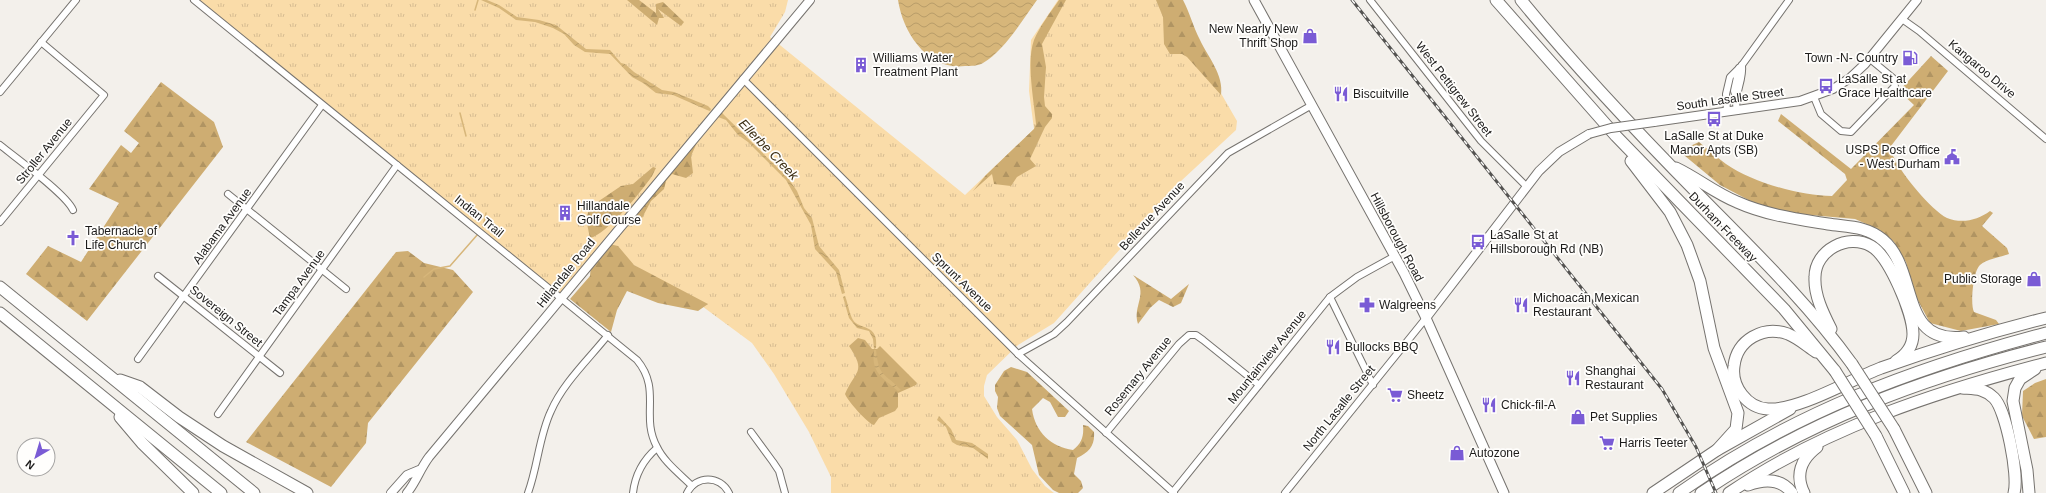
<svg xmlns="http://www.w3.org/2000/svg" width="2046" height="493" font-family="Helvetica,sans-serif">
	<defs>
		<pattern id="grass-tufts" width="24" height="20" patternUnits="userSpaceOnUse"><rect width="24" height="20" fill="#fadca9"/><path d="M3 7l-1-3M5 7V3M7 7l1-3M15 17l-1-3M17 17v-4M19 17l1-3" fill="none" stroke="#d6bc91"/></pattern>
		<pattern id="forest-firs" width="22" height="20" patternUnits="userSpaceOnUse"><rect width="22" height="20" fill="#cead72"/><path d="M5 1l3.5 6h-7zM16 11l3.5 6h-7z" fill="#b09462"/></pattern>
		<pattern id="water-waves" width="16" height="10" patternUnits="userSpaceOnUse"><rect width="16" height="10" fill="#d7b67a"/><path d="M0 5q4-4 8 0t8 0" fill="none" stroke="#b89c69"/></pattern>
	</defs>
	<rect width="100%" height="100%" fill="#f3f0eb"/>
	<path fill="url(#grass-tufts)" d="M198,0H788L785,12L770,37L965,195L1034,129L1029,91L1031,40L1058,0H1167L1237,121L1236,130L1181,181L1054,323L1018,345L987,375L984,386V396L997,417L1017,440L1032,469L1045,486L1054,493H831V477L809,432L774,374L752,343L691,298L661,282L602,245L561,294Z"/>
	<g fill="url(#forest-firs)">
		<path d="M627,0H639L656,13V4L663,2L684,22L681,26L658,9L664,18H659L657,25Z"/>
		<path d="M1059,0H1066L1042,44L1046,67L1044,97L1045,106L1052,114V118L1045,127L1030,159L1036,166L1017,177L1011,186L994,184L992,174L973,191L986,175L1034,129L1036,124C1034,101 1026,62 1034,40C1040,26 1050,13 1059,0Z"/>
		<path d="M1156,0H1183C1190,13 1193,27 1200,40C1208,57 1224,75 1221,95L1187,57L1182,54H1170L1164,44L1163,17Z"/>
		<path d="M1931,56L1948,71L1891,146C1892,150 1892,155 1894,158C1902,174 1931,210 1947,218C1962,224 1978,220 1990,211L1993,213L1982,226L2007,248L2009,254C2001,257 1986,259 1980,265C1973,271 1970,305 1974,312L1996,320L1999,324L1961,331L1930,323L1915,295L1906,262L1894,242L1880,230L1855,219L1799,214L1758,205L1720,185L1679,151L1699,142C1708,149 1716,157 1726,164C1752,182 1800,196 1832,196L1847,180L1845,174L1778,121L1781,114L1851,169L1914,105L1899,91Z"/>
		<path d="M161,82L214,122L223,147L87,321L26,274L48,246L81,262L119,203L89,189L121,145L131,153L139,143L124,131Z"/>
		<path d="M699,138L691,156L693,173L686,178L672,174L666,181L664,189L651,201L642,218L636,216L640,207Z"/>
		<path d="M653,167L656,168L652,176C642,191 606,235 590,238L586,219L590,207L621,186L633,184Z"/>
		<path d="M609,244L618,246L634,265L708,304L698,311L658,303L627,291L617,310L611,332L570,299L590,276L591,264Z"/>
		<path d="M408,251L424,263L453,270L473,292L368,423L366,443L331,487L246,442L396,252Z"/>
		<path d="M1133,275L1171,299L1189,284L1181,303L1173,307L1159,300L1150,308L1138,324C1132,305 1150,294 1133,275Z"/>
		<path d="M858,338L865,340L872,349H877L880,346L917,383L916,385L898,393V407L895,411L879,418L874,425C868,424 847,400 845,394C855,370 867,373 849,346Z"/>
		<path d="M1011,367L1027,372L1069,411L1065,417H1058L1050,402L1043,398L1032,409C1035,432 1051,447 1073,450C1082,443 1084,436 1083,425L1088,426L1094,432C1095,446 1089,452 1077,458L1074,474L1081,481L1083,488L1078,493H1059L1053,490L1039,475L1032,445L1000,416L997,408L998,397L995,391V385L1004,371Z"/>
		<path d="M2046,379V437L2034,439L2022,416L2023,391L2035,383Z"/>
	</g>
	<g fill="url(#water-waves)">
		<path d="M481,0H487L499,5L517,17L539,20L556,25L586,49L610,50L621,63L625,64L634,72L662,90L674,92L708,106L711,109L710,111L707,110L673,95L656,93L643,83L632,77L610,54L585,52L574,45L564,34L553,28L535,22L516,20L499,8Z"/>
		<path d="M898,0H1037C1023,19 1004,51 983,63C978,66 971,66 965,66C928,71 903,33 898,0Z"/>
		<path d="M721,112L788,178L797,191L804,208L812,218L819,246L839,270L845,293L842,294L836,272L815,249L811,225L786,180L748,142L738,135L726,120L718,117Z"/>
		<path d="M845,296C848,303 849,313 853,320C859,330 879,323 876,348L874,349L873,339L869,331L857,328L849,318L843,297Z"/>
		<path d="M874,350H876C879,378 884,372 901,390L898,391C882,377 871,373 874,350Z"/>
		<path d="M939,416L951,429L956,440L972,443L988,454V459L973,448L957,445L952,442L946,427L937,420Z"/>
	</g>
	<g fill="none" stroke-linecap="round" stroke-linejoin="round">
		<g stroke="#d7b67a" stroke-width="1.5">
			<path d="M475,10L478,0"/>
			<path d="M460,113L466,136"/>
			<path d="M483,227L486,213"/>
			<path d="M424,277L434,269L450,266L478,234"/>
		</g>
		<defs>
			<g id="street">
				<path d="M194,0L637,360C662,390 640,416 657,447C664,462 680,474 692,486"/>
				<path d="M1370,0L1481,141L1527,187"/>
				<path d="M1902,19L1919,31L2046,139"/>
				<path d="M743,79L1018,354L1174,493"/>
				<path d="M0,92L76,0"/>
				<path d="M1736,97L1734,91L1739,68"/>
				<path d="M1814,97L1821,114L1841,131L1851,132L1895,86L1893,78L1870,59"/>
				<path d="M1737,111C1733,95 1744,81 1742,65"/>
				<path d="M1727,112L1726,94L1730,77L1742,65L1789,0"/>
				<path d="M0,145C16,158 66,194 73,210"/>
				<path d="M228,194L346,289"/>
				<path d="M0,222L104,95L41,42"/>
				<path d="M158,276L280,373"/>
				<path d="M1330,297L1373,385"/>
				<path d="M1018,354L1054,334L1067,322L1228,153L1312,105"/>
				<path d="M138,359L322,105"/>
				<path d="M218,414L397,165"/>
				<path d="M751,432L773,462L779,471L785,493"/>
				<path d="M1106,433L1179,344L1189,335H1196L1203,340L1259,385"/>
				<path d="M1173,492L1330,297L1357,277L1395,256"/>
				<path d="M528,493C538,466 539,436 551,411C563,383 589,359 608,335"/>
				<path d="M633,493C635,475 643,460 657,448"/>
				<path d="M687,493C696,475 720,475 729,493"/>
				<path d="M1285,493L1426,318"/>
			</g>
			<g id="secondary">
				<path d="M1654,122L1800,101L1833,89L1850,78L1865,64L1917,0"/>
				<path d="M1426,318L1539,171L1559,152L1589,134"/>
				<path d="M391,493L407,475L419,470"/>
				<path d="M407,493C416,482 420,469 429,457L810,0"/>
			</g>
			<path id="primary" d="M1254,0L1404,273L1426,318L1504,493"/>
			<g id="highway">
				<path d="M1496,0L1616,136L1784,309L1835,371"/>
				<path d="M1521,0C1577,69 1638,133 1700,196C1753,250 1808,303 1852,364"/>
				<path d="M1631,161L1670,212L1687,245L1700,281L1714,348L1738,413L1736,429L1717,450"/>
				<path d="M1676,168C1697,178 1715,193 1737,202C1766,215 1797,219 1828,224C1848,227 1867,226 1883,240C1919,270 1898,345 1964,337"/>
				<path d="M0,287L254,493"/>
				<path d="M0,313L221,493"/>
				<path d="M1831,329C1823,313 1814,295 1815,277C1815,250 1848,233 1871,246C1889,256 1913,313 1913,334C1913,346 1906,355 1896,361"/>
				<path d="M1816,352C1807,346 1798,338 1788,334C1763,325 1737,340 1734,366C1731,386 1747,408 1768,409C1798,411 1850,380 1881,368C1935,349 1990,332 2046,318"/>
				<path d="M120,380L140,387L179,417L223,446L307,493"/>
				<path d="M1962,388C1975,389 1984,388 1994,398C2006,410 2019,476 2014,493"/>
				<path d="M120,417L142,443L193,493"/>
				<path d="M1894,429L1926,493"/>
				<path d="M1876,436L1904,493"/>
				<path d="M1748,485C1764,479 1781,478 1792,493"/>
				<path d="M1653,493L1717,450L1790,409"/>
				<path d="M1679,493C1792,413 1914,368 2046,333"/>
				<path d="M1701,493C1807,421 1923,378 2046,347"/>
				<path d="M1729,493C1825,428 1935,392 2046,363"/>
				<path d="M1804,493C1795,475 1801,459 1817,447"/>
				<path d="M2029,493L2027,470L2013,401L2015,388L2020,379L2035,369"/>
			</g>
		</defs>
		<use href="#street" stroke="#76736f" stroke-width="8"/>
		<use href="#secondary" stroke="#76736f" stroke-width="10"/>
		<use href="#primary" stroke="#76736f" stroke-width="11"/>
		<use href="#highway" stroke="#76736f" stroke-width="13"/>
		<use href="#street" stroke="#fff" stroke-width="6"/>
		<use href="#secondary" stroke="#fff" stroke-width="8"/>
		<use href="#primary" stroke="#fff" stroke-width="9"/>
		<use href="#highway" stroke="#fff" stroke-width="11"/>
		<defs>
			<path id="rail" d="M1352,0L1662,389L1696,447L1716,493"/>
		</defs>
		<use href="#rail" stroke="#545351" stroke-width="3"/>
		<use href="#rail" stroke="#fffefc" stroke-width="1.5" stroke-dasharray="4.5" stroke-linecap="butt"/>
		<defs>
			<path id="secondary-bridge" d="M1589,134L1611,128L1654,122"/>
			<g id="highway-bridge">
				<path d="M1852,364L1894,429"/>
				<path d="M1835,371L1876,436"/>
			</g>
		</defs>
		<use href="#secondary-bridge" stroke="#76736f" stroke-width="10" stroke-linecap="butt"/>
		<use href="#highway-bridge" stroke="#76736f" stroke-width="13" stroke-linecap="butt"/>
		<use href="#secondary-bridge" stroke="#fff" stroke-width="8"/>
		<use href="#highway-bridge" stroke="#fff" stroke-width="11"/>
	</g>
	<defs>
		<symbol id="shop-bare" viewBox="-9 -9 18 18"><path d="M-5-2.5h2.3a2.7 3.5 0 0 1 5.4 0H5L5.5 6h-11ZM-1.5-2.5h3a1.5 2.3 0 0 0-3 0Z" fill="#7a5bd5" stroke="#fffefc" stroke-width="2.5" paint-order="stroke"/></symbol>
		<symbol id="fuel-bare" viewBox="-9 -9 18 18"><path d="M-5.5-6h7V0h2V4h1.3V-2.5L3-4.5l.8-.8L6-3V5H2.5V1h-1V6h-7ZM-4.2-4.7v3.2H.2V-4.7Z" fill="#7a5bd5" stroke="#fffefc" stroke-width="2.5" paint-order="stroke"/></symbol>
		<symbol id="building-bare" viewBox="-9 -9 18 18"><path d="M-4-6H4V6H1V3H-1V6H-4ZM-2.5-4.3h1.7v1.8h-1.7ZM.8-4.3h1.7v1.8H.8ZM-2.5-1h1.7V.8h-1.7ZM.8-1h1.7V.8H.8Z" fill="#7a5bd5" stroke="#fffefc" stroke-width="2.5" paint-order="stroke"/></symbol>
		<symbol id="bus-bare" viewBox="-9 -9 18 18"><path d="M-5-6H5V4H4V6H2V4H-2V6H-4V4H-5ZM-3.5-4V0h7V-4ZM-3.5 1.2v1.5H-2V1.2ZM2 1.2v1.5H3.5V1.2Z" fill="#7a5bd5" stroke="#fffefc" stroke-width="2.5" paint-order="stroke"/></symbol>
		<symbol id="restaurant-bare" viewBox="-9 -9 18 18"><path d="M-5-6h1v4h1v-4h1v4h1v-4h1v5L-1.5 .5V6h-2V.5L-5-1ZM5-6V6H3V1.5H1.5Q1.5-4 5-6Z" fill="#7a5bd5" stroke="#fffefc" stroke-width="2.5" paint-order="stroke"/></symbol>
		<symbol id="civic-bare" viewBox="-9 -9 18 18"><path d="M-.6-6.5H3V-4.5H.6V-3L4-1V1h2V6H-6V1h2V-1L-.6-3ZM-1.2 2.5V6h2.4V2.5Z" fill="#7a5bd5" stroke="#fffefc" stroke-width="2.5" paint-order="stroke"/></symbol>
		<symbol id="church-bare" viewBox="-9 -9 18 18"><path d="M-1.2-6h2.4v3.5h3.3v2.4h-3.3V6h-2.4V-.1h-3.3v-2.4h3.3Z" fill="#7a5bd5" stroke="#fffefc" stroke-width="2.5" paint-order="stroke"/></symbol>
		<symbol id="pharmacy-bare" viewBox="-9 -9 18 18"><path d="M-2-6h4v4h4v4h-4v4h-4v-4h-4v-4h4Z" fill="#7a5bd5" stroke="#fffefc" stroke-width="2.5" paint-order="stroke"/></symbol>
		<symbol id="supermarket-bare" viewBox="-9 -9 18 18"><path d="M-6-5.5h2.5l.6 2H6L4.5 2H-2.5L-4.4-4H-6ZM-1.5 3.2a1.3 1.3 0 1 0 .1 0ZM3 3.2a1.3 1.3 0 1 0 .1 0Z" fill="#7a5bd5" stroke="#fffefc" stroke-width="2.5" paint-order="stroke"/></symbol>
	</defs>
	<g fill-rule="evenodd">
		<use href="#shop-bare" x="1299" y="25" width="22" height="22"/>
		<use href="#fuel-bare" x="1899" y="47" width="22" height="22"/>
		<use href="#building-bare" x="850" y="54" width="22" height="22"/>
		<use href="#bus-bare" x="1815" y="75" width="22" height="22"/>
		<use href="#restaurant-bare" x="1330" y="83" width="22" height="22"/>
		<use href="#bus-bare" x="1703" y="108" width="22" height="22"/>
		<use href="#civic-bare" x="1941" y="146" width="22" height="22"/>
		<use href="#building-bare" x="554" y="202" width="22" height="22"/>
		<use href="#church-bare" x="62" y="227" width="22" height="22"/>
		<use href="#bus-bare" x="1467" y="231" width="22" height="22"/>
		<use href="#shop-bare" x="2023" y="268" width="22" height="22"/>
		<use href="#pharmacy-bare" x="1356" y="294" width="22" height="22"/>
		<use href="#restaurant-bare" x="1510" y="294" width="22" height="22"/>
		<use href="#restaurant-bare" x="1322" y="336" width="22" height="22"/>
		<use href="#restaurant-bare" x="1562" y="367" width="22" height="22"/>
		<use href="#supermarket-bare" x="1384" y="384" width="22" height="22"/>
		<use href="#restaurant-bare" x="1478" y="394" width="22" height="22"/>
		<use href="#shop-bare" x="1567" y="406" width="22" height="22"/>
		<use href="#supermarket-bare" x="1596" y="432" width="22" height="22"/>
		<use href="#shop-bare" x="1446" y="442" width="22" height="22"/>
	</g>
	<g text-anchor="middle" stroke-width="3.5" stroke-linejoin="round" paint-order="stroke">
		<g font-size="12" fill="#1c1b1a" stroke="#fffefc" text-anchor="start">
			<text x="1298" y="33" text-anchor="end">New Nearly New<tspan x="1298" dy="14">Thrift Shop</tspan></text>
			<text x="873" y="62">Williams Water<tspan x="873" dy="14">Treatment Plant</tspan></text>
			<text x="1898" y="62" text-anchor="end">Town -N- Country</text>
			<text x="1838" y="83">LaSalle St at<tspan x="1838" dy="14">Grace Healthcare</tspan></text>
			<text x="1353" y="98">Biscuitville</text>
			<text x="1714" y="140" text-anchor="middle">LaSalle St at Duke<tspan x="1714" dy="14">Manor Apts (SB)</tspan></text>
			<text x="1940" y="154" text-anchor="end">USPS Post Office<tspan x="1940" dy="14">- West Durham</tspan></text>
			<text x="577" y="210">Hillandale<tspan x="577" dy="14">Golf Course</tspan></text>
			<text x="85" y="235">Tabernacle of<tspan x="85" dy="14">Life Church</tspan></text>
			<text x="1490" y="239">LaSalle St at<tspan x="1490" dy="14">Hillsborough Rd (NB)</tspan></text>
			<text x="2022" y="283" text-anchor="end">Public Storage</text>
			<text x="1533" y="302">Michoacán Mexican<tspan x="1533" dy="14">Restaurant</tspan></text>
			<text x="1379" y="309">Walgreens</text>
			<text x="1345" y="351">Bullocks BBQ</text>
			<text x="1585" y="375">Shanghai<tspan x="1585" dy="14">Restaurant</tspan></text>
			<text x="1407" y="399">Sheetz</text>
			<text x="1501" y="409">Chick-fil-A</text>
			<text x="1590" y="421">Pet Supplies</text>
			<text x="1619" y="447">Harris Teeter</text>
			<text x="1469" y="457">Autozone</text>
		</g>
		<g font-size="12" fill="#1c1b1a" stroke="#fffefc">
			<text transform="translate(1982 69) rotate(40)" y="4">Kangaroo Drive</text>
			<text transform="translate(1454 89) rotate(52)" y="4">West Pettigrew Street</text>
			<text transform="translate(1730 99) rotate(-8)" y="4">South Lasalle Street</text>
			<text transform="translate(44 151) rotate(-51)" y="4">Stroller Avenue</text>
			<text transform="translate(479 216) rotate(39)" y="4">Indian Trail</text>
			<text transform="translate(1152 216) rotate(-47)" y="4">Bellevue Avenue</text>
			<text transform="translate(222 226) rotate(-54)" y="4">Alabama Avenue</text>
			<text transform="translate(1723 227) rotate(46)" y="4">Durham Freeway</text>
			<text transform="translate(1397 237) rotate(62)" y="4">Hillsborough Road</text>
			<text transform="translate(566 273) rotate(-51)" y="4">Hillandale Road</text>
			<text transform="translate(962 282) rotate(44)" y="4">Sprunt Avenue</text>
			<text transform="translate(299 283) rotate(-54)" y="4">Tampa Avenue</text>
			<text transform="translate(226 316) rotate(39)" y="4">Sovereign Street</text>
			<text transform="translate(1267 357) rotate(-51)" y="4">Mountainview Avenue</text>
			<text transform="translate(1138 376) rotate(-51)" y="4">Rosemary Avenue</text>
			<text transform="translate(1339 408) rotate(-51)" y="4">North Lasalle Street</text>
		</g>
		<g font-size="13" font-style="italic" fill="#3b2d12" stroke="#fffefc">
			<text transform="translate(769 149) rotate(46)" y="5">Ellerbe Creek</text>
		</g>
	</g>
	<g transform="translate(36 457) rotate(218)"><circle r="19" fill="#fffefc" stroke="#a4a3a2"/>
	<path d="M0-3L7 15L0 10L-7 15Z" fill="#7a5bd5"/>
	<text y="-6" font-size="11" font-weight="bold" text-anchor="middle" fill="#1c1b1a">N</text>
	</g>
</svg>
